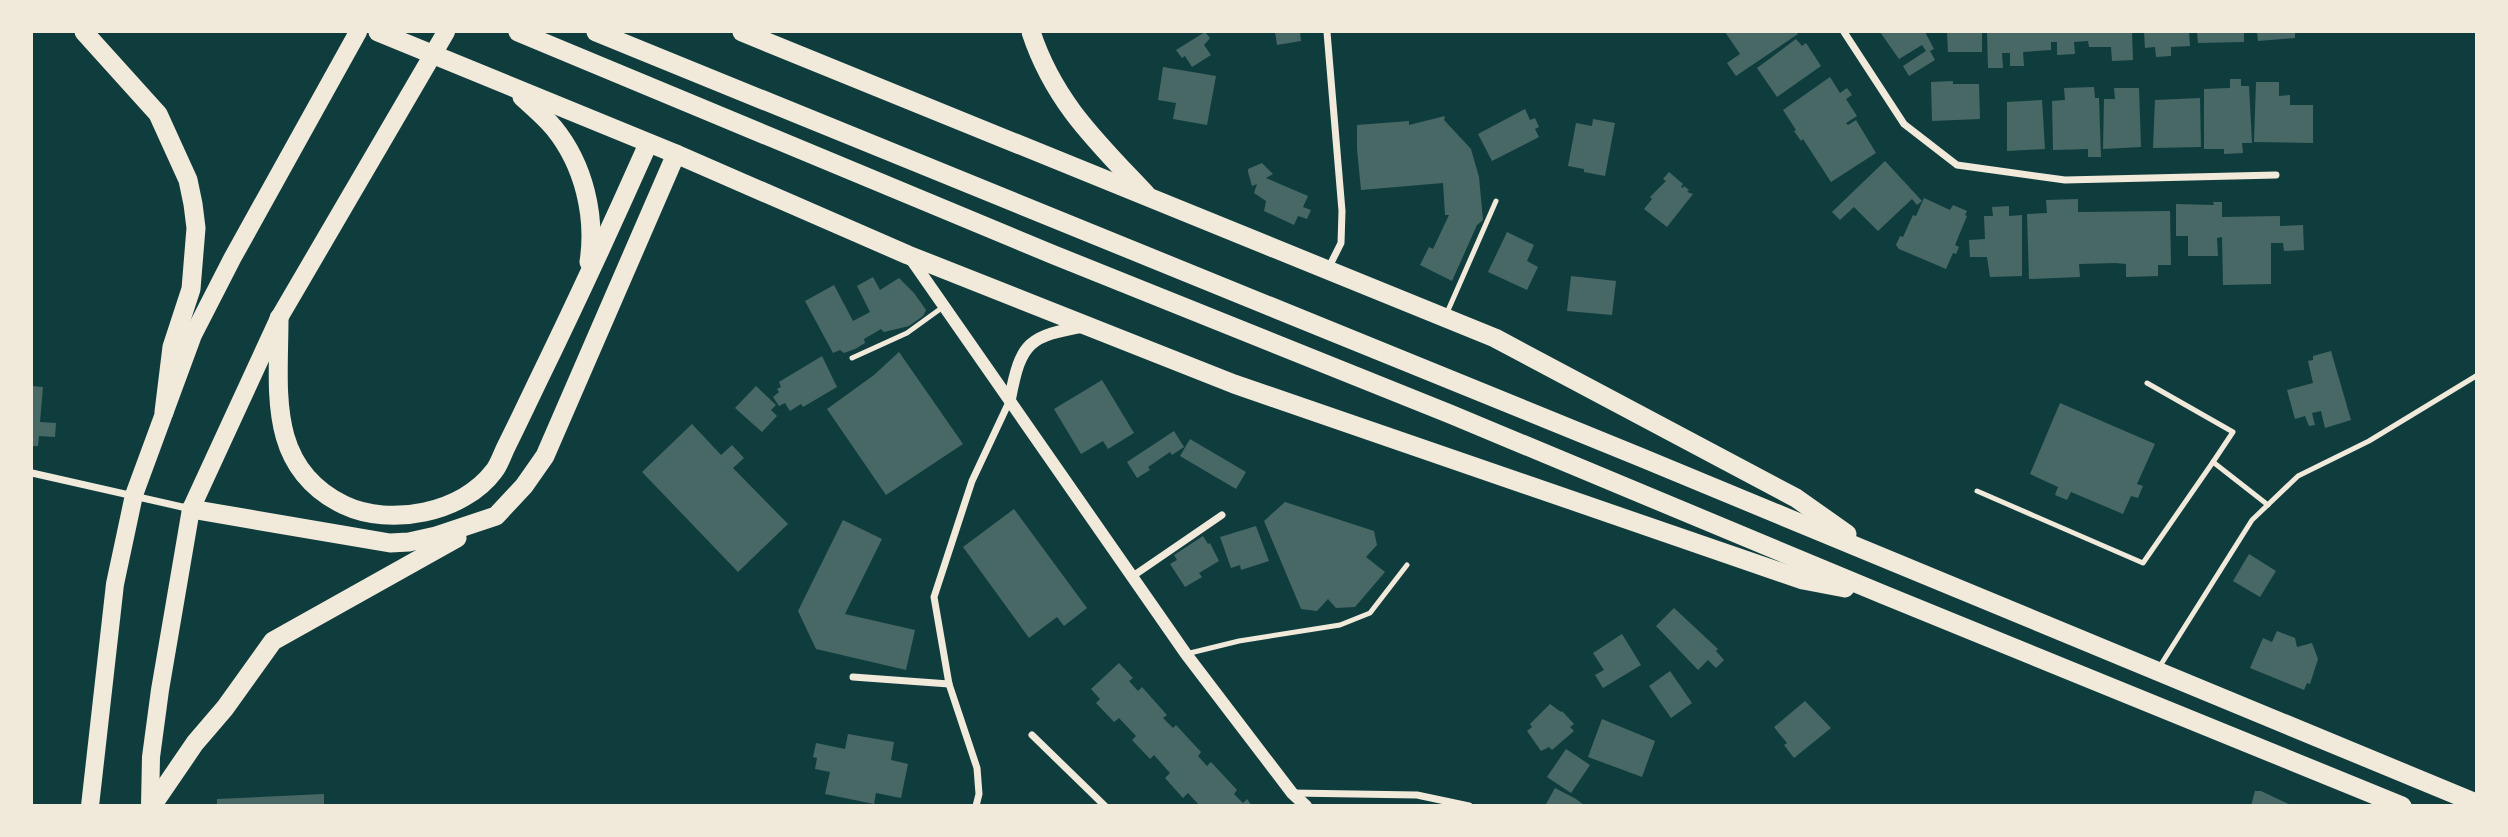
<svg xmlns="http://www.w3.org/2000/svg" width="2508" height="837" font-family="'Space Grotesk',sans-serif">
	<rect width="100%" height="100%" fill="#0f3d3e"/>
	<g fill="#486865">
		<path d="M1205,32L1210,38L1204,45L1211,55L1192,67L1185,56L1182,58L1176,50Z"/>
		<path d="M1275,32H1300L1301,41L1277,45Z"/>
		<path d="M1725,32H1796L1798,34L1736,76L1727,63L1740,54Z"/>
		<path d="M1880,32H1925L1934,49L1930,51L1935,60L1909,76L1903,66L1926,51L1922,45L1899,59Z"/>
		<path d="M1947,32H1982V52H1948Z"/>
		<path d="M1987,32H2132L2133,60L2112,61L2111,47H2089L2088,41L2074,42L2075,54L2057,55V42H2051V50L2023,52L2024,66H2010V53H2002L2003,68H1988Z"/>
		<path d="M2144,32H2189L2190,46L2171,47V56L2156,57L2155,47L2145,48Z"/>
		<path d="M2197,32H2244V42L2198,43Z"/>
		<path d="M2257,32H2295V38L2258,41Z"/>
		<path d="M1796,39L1802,46L1806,43L1821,66L1777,97L1757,68Z"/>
		<path d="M1163,67L1216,76L1207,125L1173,119L1176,103L1158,100Z"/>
		<path d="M1830,77L1840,93L1847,88L1852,95L1846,99L1857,116L1846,123L1848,125L1856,120L1876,153L1831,182L1803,139L1801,141L1794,131L1796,130L1783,110Z"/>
		<path d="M2230,79H2241V86H2249L2252,143H2242L2243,153L2224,154V149H2204V89L2230,88Z"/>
		<path d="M1953,81V84H1979L1980,119L1932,121L1931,82Z"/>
		<path d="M2256,82H2279V96L2290,95V105H2313V143L2254,142Z"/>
		<path d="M2094,87L2095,98H2099L2101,157H2088V149L2053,150L2052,101L2065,100L2064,88Z"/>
		<path d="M2114,88H2139L2141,147L2103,149L2104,99H2115Z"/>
		<path d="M2200,98L2201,147L2153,148L2155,100Z"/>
		<path d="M2042,100L2045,149L2007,151V102Z"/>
		<path d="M1525,109L1530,120L1535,118L1539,127L1535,129L1539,137L1492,161L1478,134Z"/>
		<path d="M1445,116L1444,120L1471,149L1479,177L1483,220L1477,225L1452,281L1420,265L1429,247L1433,249L1449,215H1445L1443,183L1361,190L1357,149V125L1409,121V125Z"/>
		<path d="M1593,119L1615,123L1605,176L1584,172V169L1568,166L1576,123L1592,126Z"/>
		<path d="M1885,161L1922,201L1917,205L1912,199L1878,231L1854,207L1840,220L1832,212Z"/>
		<path d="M1262,163L1273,174L1266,178L1308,196L1303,207L1311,210L1307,219L1298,216L1294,225L1264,211L1266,201L1254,193L1257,184L1252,186L1248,172V169Z"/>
		<path d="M1669,172L1683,184L1681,187L1683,188L1684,186L1689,190L1687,192L1693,194L1667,227L1644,209L1652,199L1650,197L1666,181L1663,179Z"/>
		<path d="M1924,198L1950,210L1953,205L1967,211L1965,215L1967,216L1955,245L1959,247L1956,254L1953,253L1946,269L1899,249L1896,245L1900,236L1903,237L1913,215L1916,216Z"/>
		<path d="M2078,199V212L2170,211L2171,265H2158V276L2126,277V264L2115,263L2079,264L2080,277L2029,279L2027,214L2047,213L2046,200Z"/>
		<path d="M2213,202H2222V217L2280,216V226L2303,225L2304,250L2284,251L2283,243H2271V284L2223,285L2222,237L2217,238L2218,256H2188V236H2176V204L2214,205Z"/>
		<path d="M2009,206V216L2022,215V276L1990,277L1987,257H1970L1969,240L1985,239L1984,216H1993L1992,207Z"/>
		<path d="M1507,232L1534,245L1527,261L1538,267L1527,290L1488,272Z"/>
		<path d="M1571,276L1616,281L1612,315L1567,311Z"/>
		<path d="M873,277L880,290L899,278L914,293L926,310L923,316L909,326L884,332L881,329L864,339L865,343L855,349L844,353L840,350L833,353L805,301L834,285L853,321L870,312L857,286Z"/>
		<path d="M2331,351L2351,420L2325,428L2321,411L2312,413L2315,425L2309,426L2305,416L2295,419L2287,390L2313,383L2308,361L2313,360V356Z"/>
		<path d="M899,352L963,444L886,495L827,409L874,375Z"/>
		<path d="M822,356L837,387L803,407L801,404L790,411L785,403L779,406L773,397L779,392L777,389L781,387L779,382Z"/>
		<path d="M1102,380L1134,433L1108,449L1103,441L1081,454L1054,409Z"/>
		<path d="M32,386L43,387L40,422L56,423L55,437L39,436L38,446H32Z"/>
		<path d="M756,386L776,405L771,410L777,416L762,432L735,408Z"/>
		<path d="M2060,403L2155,444L2137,484L2143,486L2138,498L2131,496L2123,514L2071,492L2067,500L2055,495L2058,487L2030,474Z"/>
		<path d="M692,424L721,455L732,445L744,458L733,468L788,524L738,572L642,472Z"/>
		<path d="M1174,431L1184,447L1172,455L1170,452L1148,467L1150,470L1137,478L1127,462Z"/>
		<path d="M1190,439L1246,472L1236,489L1180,456Z"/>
		<path d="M1285,502L1374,531L1377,545L1366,557L1385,572L1355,607L1336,608L1328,599L1317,611L1301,609L1264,521Z"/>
		<path d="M1014,509L1087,608L1064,626L1057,617L1029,638L963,547Z"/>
		<path d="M843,520L882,539L845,614L915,630L906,670L816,649L798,611Z"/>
		<path d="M1256,526L1269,561L1241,570L1240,565L1231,568L1220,537Z"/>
		<path d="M1203,536L1208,544L1210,543L1219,561L1199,573L1202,577L1185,587L1170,564L1177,560L1174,555Z"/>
		<path d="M2249,554L2276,571L2260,597L2233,581Z"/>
		<path d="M1674,608L1718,649L1716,651L1724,660L1716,668L1708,660L1698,670L1656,626Z"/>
		<path d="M2277,631L2295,638L2297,647L2312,643L2318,659L2310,684L2307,683L2304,690L2250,668L2263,638L2272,642Z"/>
		<path d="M1622,634L1641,665L1603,688L1595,675L1604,670L1593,653Z"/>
		<path d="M1119,663L1133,678L1129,681L1138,691L1142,687L1167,715L1163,718L1173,728L1176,725L1201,752L1198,756L1207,766L1211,762L1237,790L1234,794L1243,803L1247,799L1252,806H1200L1188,793L1183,798L1165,778L1170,773L1154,755L1150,759L1132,740L1136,736L1119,718L1114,722L1096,703L1100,699L1091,689Z"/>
		<path d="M1670,671L1692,703L1671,718L1649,686Z"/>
		<path d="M1805,701L1831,728L1794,758L1784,745L1787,743L1774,727Z"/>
		<path d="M1550,704L1561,712L1562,711L1574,724L1570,727L1574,731L1552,750L1549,747L1541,751L1527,731L1532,727L1530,724Z"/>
		<path d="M1602,719L1655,741L1642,777L1588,757Z"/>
		<path d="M848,734L894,742L891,760L908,764L901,798L876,793L874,804L825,794L830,772L815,769L817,758L813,757L816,743L845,749Z"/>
		<path d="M1566,749L1590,765L1571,793L1547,777Z"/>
		<path d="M1555,788L1576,799L1585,806H1545Z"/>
		<path d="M2255,791H2261L2293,806H2251Z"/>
		<path d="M324,794V806H217V799Z"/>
	</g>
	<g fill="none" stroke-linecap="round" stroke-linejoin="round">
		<g stroke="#f1e9da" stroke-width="5">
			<path d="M1446,315L1496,201"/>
			<path d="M852,358L907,333L943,307"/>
			<path d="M2147,383L2233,432L2213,462"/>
			<path d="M1977,491L2143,563L2213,462L2268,505"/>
			<path d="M1186,654L1239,641L1340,625L1370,613L1407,565"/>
			<path d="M2160,666L2252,520L2298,476L2369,441L2476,376"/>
		</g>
		<g stroke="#f1e9da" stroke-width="7">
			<path d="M1327,32L1342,211L1341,243L1328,269"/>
			<path d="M1844,32L1904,124L1957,165L2065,180L2276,175"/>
			<path d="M32,473L191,509"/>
			<path d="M1133,576L1222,515"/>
			<path d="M853,677L949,684"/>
			<path d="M1032,735L1105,806"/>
			<path d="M1292,793L1417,795L1469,806"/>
			<path d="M976,806L979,794L977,768L949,684L934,597L972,481L1010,400"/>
		</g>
		<g stroke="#f1e9da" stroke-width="12">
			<path d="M909,256L1186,654L1292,793L1306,806"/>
			<path d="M1010,399C1021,341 1029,336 1086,326"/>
		</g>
		<g stroke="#f1e9da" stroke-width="18">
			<path d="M90,806L115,584L134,495L193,335L233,257L358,32"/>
			<path d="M150,806L151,757L160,690L191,509L279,318L446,32"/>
		</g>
		<g stroke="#f1e9da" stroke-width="19">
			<path d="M84,32L158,114L188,180L193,204L196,228L191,289L172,347L164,412"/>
			<path d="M378,32L676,154L908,255L1234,384L1803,580L1845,588"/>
			<path d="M518,32L1054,255L1450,414L1882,594L2402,806"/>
			<path d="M596,32L1640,457L2476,803"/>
			<path d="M742,32L1495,338L1796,498L1847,534"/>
			<path d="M1031,32C1054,102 1097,142 1146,194"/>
			<path d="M522,97C533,107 545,117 554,128C584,165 596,216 589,262"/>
			<path d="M279,318C279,391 266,467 344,505C390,527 463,513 494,471C499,465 502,455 506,447C516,427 526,406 536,385C575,305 612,225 648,144"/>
			<path d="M191,509L390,543L409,542L436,536L496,516L524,486L545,456L676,154"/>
			<path d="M152,806L195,743L225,708L273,641L457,538"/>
		</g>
	</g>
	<rect width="2508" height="837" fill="none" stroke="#f1e9da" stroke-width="66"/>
</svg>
